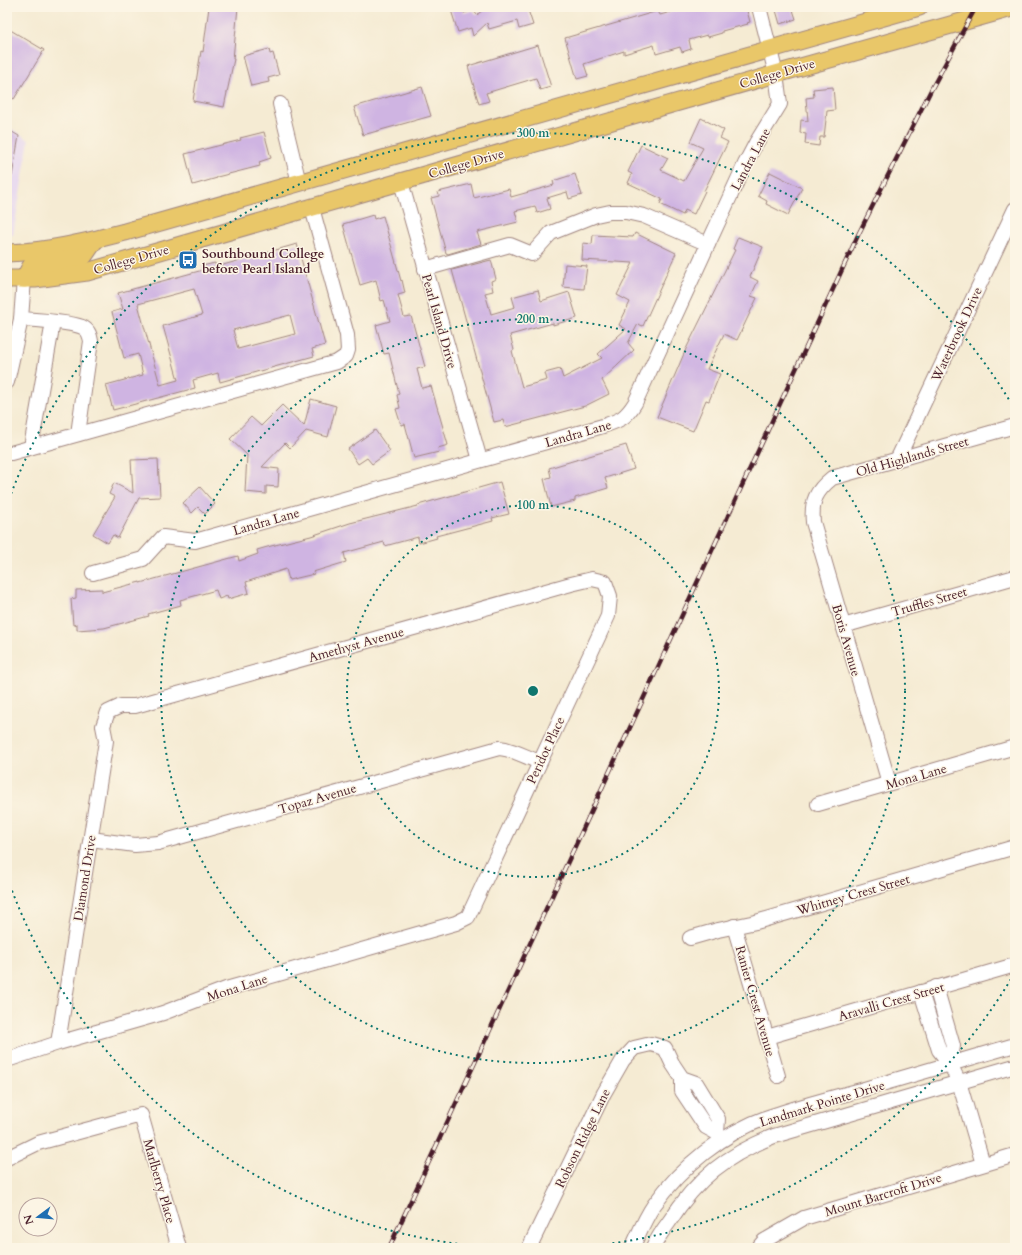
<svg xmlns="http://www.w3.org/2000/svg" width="1022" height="1255" font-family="Cardo,serif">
	<rect width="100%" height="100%" fill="#fcf5e5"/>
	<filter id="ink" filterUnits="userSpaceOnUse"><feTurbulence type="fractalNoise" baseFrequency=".025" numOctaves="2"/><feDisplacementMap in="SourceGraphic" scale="8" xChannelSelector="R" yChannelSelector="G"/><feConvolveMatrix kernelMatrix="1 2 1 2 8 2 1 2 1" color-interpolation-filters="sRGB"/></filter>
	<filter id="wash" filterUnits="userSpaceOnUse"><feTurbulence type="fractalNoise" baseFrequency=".012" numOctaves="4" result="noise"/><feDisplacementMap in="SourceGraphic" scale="16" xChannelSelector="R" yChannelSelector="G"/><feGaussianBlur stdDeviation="0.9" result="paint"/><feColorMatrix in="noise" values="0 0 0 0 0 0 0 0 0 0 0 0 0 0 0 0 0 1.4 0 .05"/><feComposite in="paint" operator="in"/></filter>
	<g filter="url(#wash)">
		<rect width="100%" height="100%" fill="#f5ebd3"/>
		<path fill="#e3d3f2" d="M7,126L29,140L13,235H7Z"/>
		<g id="blocks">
			<g fill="#cfb4e2" fill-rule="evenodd">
				<path d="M209,7H238L233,59H234L224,107L193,101L201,51L203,52Z"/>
				<path d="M450,7H462L464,13L473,10L477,15L485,8L488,7H527L533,25L519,29L517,21L489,29L487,23L473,36L471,28L458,32Z"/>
				<path d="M689,7H746L750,22L747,23L748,24L722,31V33L708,37L707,35L689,40L691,49L682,52L680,47L656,54L654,45L624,54V51L602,58L584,64L588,76L577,79L565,38L658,11L660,15Z"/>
				<path d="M775,7H792L796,19L780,24Z"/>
				<path d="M7,28L44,50L14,99L7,95Z"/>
				<path d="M538,45L551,87L540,90L536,78L486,93L489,101L479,104L468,66Z"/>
				<path d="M269,49L270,54L273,53L279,75L268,78L269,82L251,86L243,56Z"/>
				<path d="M422,87L431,116L363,135L354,107Z"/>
				<path d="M833,87L835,110L827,111L824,137H820L819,146L805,144L806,134L800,133L801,120L808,121L806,98L814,97L813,89Z"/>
				<path d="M701,118L724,130L720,138L728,142L704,191H705L694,214L685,210L683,215L660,204L662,199L628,183L632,174L628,172L641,145L668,158L661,170L684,181L703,148L690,142Z"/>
				<path d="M7,129L19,136L12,176L7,175Z"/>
				<path d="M264,132L271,158L259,162L260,166L217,177V178L193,185L185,154L241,140L240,138Z"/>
				<path d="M770,172L802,188L788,215L766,204L767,201L758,196Z"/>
				<path d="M575,174L582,195L569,199L567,192L547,198L550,209L537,213L535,206L515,211L518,222L477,232L481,244L448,254L446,253L431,198L439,196L438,192L471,184L474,198L509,189L511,197L554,185L553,181Z"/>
				<path d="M373,215L374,219L383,216L401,281L402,280L405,293L398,295L404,317L411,316L425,367L417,369L422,388L431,386L448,445L438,448L439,452L414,458L405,424L401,425L396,409L400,408L397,395L399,394L389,353L384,354L376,325L390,321L384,300L381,301L376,280L360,285L343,224Z"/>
				<path d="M635,233L676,253L643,326L638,324L628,343L634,350L602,380L609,394L585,406L505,427L503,420L494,422L452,270L491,260L496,279L491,281L493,291L485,293L491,314L515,307L512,297L538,290L541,301L569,292L577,318L553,325V323L510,335L514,350L512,351L522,387L547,380L545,373L560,369L563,378L602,358L598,354L626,329L619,325L630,302L617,295L633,263L582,260L583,243L592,244L593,235L633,237Z"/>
				<path d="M738,237L763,247L750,277L758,281L751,296L757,298L737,340L724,334L707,369L720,374L709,401L706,400L693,431L657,417L686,349L735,250L733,249Z"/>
				<path d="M297,244L325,345L312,349L314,356L220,382L218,373L193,380L195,388L113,410L106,385L143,375L138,354L124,358L112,312L123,309L118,293L203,270L202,266L215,263L216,267ZM194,289L202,315L163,326L178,380L160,385L138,304ZM290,315L295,334L238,349L233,330Z"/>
				<path d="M565,264L587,266L584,289L563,287Z"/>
				<path d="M311,399L336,406L328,437L306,431L290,448L285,443L262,467L279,469L278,487L266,486V494L245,492L247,455L230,439L251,417L261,426L282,405L304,426Z"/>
				<path d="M375,430L390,451L372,464L367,458L358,464L348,449Z"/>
				<path d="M626,445L634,469L605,478L608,488L575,498V501L551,507L544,479L551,477L549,468Z"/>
				<path d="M158,459L160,497L139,498L118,538L113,535L108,543L93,534L115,497L109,494L114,483L133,493L131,460Z"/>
				<path d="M500,482L509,514L492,518L493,521L436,536L437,538L419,543L418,537L385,546L384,542L344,553L346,562L313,572L314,574L289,580L286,569L246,582L249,593L228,599L227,596L219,599L216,590L180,600L181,605L148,614L149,616L104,628L77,630V624L73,625L71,599L76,598V590L102,589V592L140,582V583L238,556L239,561L258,554L257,550L271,546L311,536L350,523L418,506V505Z"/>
				<path d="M200,487L215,504L205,514L198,507L192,513L183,503Z"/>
			</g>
		</g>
	</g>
	<g filter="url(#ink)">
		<use href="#blocks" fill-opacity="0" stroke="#a0857f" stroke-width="1"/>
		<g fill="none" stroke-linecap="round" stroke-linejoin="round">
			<defs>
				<g id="minor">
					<path d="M280,104L299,183"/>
					<path d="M401,182L480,460"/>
					<path d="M425,269L510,245L532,254L551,233L596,215L610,212H626L644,216L708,244"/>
					<path d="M24,279L21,319C35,320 74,322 84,328C89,331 90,336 91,341L78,434"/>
					<path d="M7,382L21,319"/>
					<path d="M31,447L53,322"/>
					<path d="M7,453H11L337,362L346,356L348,350L347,335L312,208"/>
					<path d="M897,460L1015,209"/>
					<path d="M93,573L143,559L163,537L195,541L603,426C620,420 625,419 635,403L745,164L756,143L780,104L776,74L759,7"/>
					<path d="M843,626L1015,577"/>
					<path d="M889,783L813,522C811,501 816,491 832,478L1015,426"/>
					<path d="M818,804L1015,747"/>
					<path d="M91,839L135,845L158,843L499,748C513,749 526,757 539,762"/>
					<path d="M734,926L778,1076"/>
					<path d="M690,938L718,930L756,922L1015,847"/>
					<path d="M936,987L953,1046L950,1064"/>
					<path d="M921,992L939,1050L950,1064L959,1082L983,1164"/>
					<path d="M767,1037L1015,965"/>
					<path d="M7,1060L58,1043L163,1013L226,989L456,923L468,917L608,616L610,596L605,582L592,579L571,584L135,706H121L108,712L103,726L106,741L58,1043"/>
					<path d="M682,1078V1091L706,1127L717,1133L721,1139"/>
					<path d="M7,1158L38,1143L141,1115L179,1248"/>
					<path d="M529,1248L604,1093L623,1060L634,1048L651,1044L665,1048L672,1063L682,1078L696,1083L718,1119L717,1133"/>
					<path d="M632,1248C639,1233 645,1218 654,1205C682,1166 723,1133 768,1117C798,1107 830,1098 861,1090C912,1075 964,1060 1015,1045"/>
					<path d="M653,1248C657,1239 663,1230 669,1222C697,1178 727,1155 774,1136L1015,1066"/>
					<path d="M758,1248L764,1241L804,1218L1015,1155"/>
				</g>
				<g id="major">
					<path d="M7,253C48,252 86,242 125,232L919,7"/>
					<path d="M7,279H35L87,272L776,74L1015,7"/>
					<path d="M24,279L31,266L84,256L95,240"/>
				</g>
			</defs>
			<use href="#minor" stroke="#a0857f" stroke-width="16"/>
			<use href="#major" stroke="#a0857f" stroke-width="19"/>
			<use href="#minor" stroke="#fff" stroke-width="14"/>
			<use href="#major" stroke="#e9c769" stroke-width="17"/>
			<defs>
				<path id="rail" d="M389,1248L859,233L932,88L976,7"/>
			</defs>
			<use href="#rail" stroke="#4a1f2b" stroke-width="4.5"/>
			<use href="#rail" stroke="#fcf5e5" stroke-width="3" stroke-dasharray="9" stroke-linecap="butt"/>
		</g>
	</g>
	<g fill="none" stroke="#0f766e" stroke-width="2" stroke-dasharray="2 4">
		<circle cx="533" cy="691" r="186"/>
		<circle cx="533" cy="691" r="372"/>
		<path d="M1014 974A558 558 0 0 1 567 1248M499 1248A558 558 0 0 1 7 877M7 505A558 558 0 0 1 1014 408"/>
	</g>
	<defs>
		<symbol id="bus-square" viewBox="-11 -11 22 22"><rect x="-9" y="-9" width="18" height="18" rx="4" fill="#1f6fb2" stroke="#fcf5e5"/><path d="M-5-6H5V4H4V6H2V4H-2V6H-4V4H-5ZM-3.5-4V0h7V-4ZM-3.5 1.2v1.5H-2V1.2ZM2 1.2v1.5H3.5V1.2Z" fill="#fff"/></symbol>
	</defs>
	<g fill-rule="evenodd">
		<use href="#bus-square" x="177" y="249" width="22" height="22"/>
	</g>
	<g text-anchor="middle" stroke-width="3" stroke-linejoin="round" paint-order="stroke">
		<g font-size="13" fill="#4a1f2b" stroke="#fcf5e5">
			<text transform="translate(777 73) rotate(-16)" y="5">College Drive</text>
			<text transform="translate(750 159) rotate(-62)" y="5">Landra Lane</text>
			<text transform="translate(466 163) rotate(-16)" y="5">College Drive</text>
			<text transform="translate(131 259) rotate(-16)" y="5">College Drive</text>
			<text transform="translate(440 321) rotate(74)" y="5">Pearl Island Drive</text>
			<text transform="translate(956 334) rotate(-65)" y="5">Waterbrook Drive</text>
			<text transform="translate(578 433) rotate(-16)" y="5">Landra Lane</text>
			<text transform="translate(912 456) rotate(-16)" y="5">Old Highlands Street</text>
			<text transform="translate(266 521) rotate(-16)" y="5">Landra Lane</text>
			<text transform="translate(929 601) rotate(-16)" y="5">Truffles Street</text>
			<text transform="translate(847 640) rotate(74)" y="5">Boris Avenue</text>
			<text transform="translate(356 644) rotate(-16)" y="5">Amethyst Avenue</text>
			<text transform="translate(545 750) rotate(-65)" y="5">Peridot Place</text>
			<text transform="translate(916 776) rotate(-16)" y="5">Mona Lane</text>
			<text transform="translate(317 798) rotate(-16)" y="5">Topaz Avenue</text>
			<text transform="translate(84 878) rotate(-81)" y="5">Diamond Drive</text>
			<text transform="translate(853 894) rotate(-16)" y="5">Whitney Crest Street</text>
			<text transform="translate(237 987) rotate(-18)" y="5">Mona Lane</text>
			<text transform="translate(756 1001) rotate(74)" y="5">Ranier Crest Avenue</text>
			<text transform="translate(891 1001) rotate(-16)" y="5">Aravalli Crest Street</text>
			<text transform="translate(822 1103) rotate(-17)" y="5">Landmark Pointe Drive</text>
			<text transform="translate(582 1138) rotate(-64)" y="5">Robson Ridge Lane</text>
			<text transform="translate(160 1181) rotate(74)" y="5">Marlberry Place</text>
			<text transform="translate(883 1194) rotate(-17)" y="5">Mount Barcroft Drive</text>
		</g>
		<g font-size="13" font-weight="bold" fill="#4a1f2b" stroke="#fcf5e5" text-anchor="start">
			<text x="202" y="258">Southbound College<tspan x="202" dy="15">before Pearl Island</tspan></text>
		</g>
	</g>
	<circle cx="533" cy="691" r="6" fill="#0f766e" stroke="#fcf5e5" stroke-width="2"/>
	<g font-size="12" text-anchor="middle" font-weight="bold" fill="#0f766e" stroke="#fcf5e5" stroke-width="3" stroke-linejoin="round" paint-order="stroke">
		<text x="533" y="137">300 m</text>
		<text x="533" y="323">200 m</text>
		<text x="533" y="509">100 m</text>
	</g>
	<rect width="1022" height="1255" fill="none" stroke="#fcf5e5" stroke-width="24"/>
	<g transform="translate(38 1217) rotate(254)"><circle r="19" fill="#fcf5e5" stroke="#b59f9b"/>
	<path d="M0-3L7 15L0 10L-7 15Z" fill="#1f6fb2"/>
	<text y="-6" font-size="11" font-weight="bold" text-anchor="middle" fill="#4a1f2b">N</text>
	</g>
</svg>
